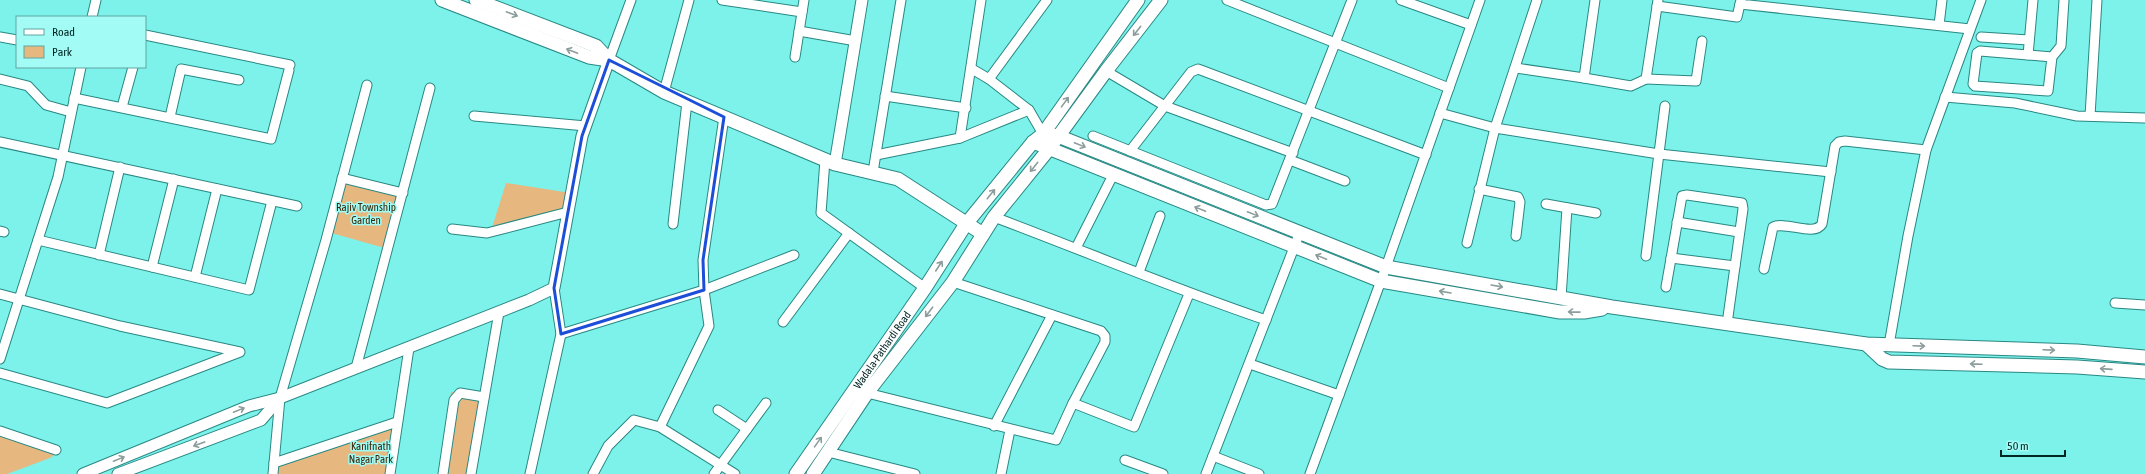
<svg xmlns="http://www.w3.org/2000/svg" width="2145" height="474" font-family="'Asap Condensed',sans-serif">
	<rect width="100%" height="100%" fill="#7cf2eb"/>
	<g fill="#e7b780">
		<path d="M342,178L403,193L388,249L328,232Z"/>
		<path d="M506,183L571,193L568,212L490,234Z"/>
		<path d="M451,392L480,395L466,474H441Z"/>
		<path d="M397,422L390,474H273L274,463Z"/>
		<path d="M0,435L57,453L50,458L7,474H0Z"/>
	</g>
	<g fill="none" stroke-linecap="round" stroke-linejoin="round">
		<defs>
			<g id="minor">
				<path d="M722,0L802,12"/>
				<path d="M1227,0L1449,88"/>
				<path d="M1401,0L1471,25"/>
				<path d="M1741,0L1740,4L1970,29"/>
				<path d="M1657,6L1737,17L1740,4"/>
				<path d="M92,17L96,0"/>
				<path d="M1939,25L1942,0"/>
				<path d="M799,31L856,41"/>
				<path d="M145,35L290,65"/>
				<path d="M0,37L17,40"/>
				<path d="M1981,37L2029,40"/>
				<path d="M2028,55L2033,0"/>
				<path d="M795,57L804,0"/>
				<path d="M2052,57L1980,51L1977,53L1973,84L1975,86L2048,91L2052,57L2061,46L2064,0"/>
				<path d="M609,60L631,0"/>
				<path d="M1516,68L1584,78L1595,0"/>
				<path d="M972,69L989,79"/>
				<path d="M1106,71L1165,106L1293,153"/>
				<path d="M1584,78L1631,86L1646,79L1658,0"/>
				<path d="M0,79L28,86L46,105L71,112"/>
				<path d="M1646,79L1696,81L1702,41"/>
				<path d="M664,92L689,0"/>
				<path d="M885,96L966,108"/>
				<path d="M1945,97L2015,103L2077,116L2145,118"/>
				<path d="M74,98L271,139L289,70"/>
				<path d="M122,107L133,67"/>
				<path d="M1029,110L989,79L1047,0"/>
				<path d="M1440,113L1495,128L1537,0"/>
				<path d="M474,116L586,126"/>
				<path d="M2090,116L2097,0"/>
				<path d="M170,117L181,69L239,80"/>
				<path d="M1093,136L1266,205L1272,204L1352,0"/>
				<path d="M960,138L981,0"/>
				<path d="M0,142L297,206"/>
				<path d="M1130,151L1191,72L1198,69L1426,155"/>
				<path d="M876,155L960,138L1029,110L1043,134"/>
				<path d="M825,160L821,213L925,288"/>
				<path d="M1290,160L1345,181"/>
				<path d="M873,172L901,0"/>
				<path d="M342,178L403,193"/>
				<path d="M1479,189L1518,197L1520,202L1516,236"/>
				<path d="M1546,204L1596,213"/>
				<path d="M994,217C1085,251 1174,289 1266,320"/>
				<path d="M1677,222L1739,232"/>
				<path d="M673,224L687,102"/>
				<path d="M452,229L487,233L568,212"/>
				<path d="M0,231L4,232"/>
				<path d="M38,240L249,290L272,201"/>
				<path d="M1467,243L1495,128L1659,154L1831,172"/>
				<path d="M1076,248L1113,175"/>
				<path d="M99,255L120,167"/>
				<path d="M1646,256L1665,106"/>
				<path d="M1671,258L1735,266"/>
				<path d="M152,267L174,179"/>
				<path d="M1764,269L1773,227C1786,221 1814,237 1822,224L1835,146L1839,142L1845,141L1926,150"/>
				<path d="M1139,272L1160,216"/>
				<path d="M195,277L217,189"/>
				<path d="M953,282L1101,331L1105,336V342L1073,403"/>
				<path d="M1666,287L1682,196L1687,195L1742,203L1743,209L1727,324"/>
				<path d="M0,294L120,326L240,352L107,403L0,373"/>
				<path d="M1561,298L1567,208"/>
				<path d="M2115,303L2145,305"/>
				<path d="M783,322L849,233"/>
				<path d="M561,334L704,290L794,255"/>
				<path d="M1889,345L1908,236L1926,150L1981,0"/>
				<path d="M0,359L58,177L81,67"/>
				<path d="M1250,364L1339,395"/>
				<path d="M356,368L430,88"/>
				<path d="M867,393L1056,440L1073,403L1134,427L1189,294"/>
				<path d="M718,410L747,429"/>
				<path d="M994,426L1052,315"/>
				<path d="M660,427L709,326L704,290L703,260L724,117"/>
				<path d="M0,431L56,450"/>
				<path d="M828,452L915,474"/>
				<path d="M1213,456L1259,474"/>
				<path d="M1125,460L1163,474"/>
				<path d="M274,463L397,422"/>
				<path d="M273,474L280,398L326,240L367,85"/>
				<path d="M390,474L409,348"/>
				<path d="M443,474L454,400L460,393L484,397"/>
				<path d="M471,474L499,312"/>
				<path d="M530,474L561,334L554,288"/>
				<path d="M593,474L608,446L634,420L660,427L735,474"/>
				<path d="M714,474L766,403"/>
				<path d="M1001,474L1010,430"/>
				<path d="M1206,474L1300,232"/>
				<path d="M1310,474L1386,267L1480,0"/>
			</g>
			<g id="tertiary">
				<path d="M835,164L862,0"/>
				<path d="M83,474L249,406L280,398L529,300L554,288L582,136L609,60"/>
				<path d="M118,474L261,420L280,398"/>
			</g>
			<g id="secondary">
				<path d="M442,0L589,57L609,60"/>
				<path d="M476,0L596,46L609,60L664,92L835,164L898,179L983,234"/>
				<path d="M1043,134L1058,136L1386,267L1612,307L1866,344L2077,351L2145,357"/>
				<path d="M1033,142L1381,281L1560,312H1584L1602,309"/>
				<path d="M1866,344L1882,359L1889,362L2077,367L2145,372"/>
				<path id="s1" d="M796,474L925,288L966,224L1033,142L1043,134L1138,0"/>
				<path d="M813,474L867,393L953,282L994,217L1049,149L1106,71L1161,0"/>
			</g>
		</defs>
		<use href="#minor" stroke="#298883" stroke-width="11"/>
		<use href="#tertiary" stroke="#298883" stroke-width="13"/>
		<use href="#secondary" stroke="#298883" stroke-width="15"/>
		<use href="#minor" stroke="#fff" stroke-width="9"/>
		<use href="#tertiary" stroke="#fff" stroke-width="11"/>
		<use href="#secondary" stroke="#fff" stroke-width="13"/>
	</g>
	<defs><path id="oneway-shaft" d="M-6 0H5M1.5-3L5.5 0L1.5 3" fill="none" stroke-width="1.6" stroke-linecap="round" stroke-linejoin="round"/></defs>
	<g stroke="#8c9d9c">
		<use href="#oneway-shaft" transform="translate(512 14) rotate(21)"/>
		<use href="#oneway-shaft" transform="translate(1137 31) rotate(128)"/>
		<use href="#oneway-shaft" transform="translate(572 51) rotate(-159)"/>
		<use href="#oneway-shaft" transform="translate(1065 102) rotate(-54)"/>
		<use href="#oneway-shaft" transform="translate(1080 145) rotate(22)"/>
		<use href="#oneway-shaft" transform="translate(1034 167) rotate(129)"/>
		<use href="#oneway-shaft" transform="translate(991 194) rotate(-51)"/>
		<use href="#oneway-shaft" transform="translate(1200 209) rotate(-158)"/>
		<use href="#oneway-shaft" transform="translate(1253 214) rotate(22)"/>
		<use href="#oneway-shaft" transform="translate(1321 257) rotate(-158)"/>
		<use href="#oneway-shaft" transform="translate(939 266) rotate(-57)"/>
		<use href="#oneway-shaft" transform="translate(1497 286) rotate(10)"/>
		<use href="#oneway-shaft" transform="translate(1445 292) rotate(-170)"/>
		<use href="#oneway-shaft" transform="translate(929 312) rotate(127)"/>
		<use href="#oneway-shaft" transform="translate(1574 312) rotate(-179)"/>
		<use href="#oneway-shaft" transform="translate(1919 346) rotate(2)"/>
		<use href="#oneway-shaft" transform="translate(2049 350) rotate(2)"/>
		<use href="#oneway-shaft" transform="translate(1976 364) rotate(-178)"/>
		<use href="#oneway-shaft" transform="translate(2106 369) rotate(-176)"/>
		<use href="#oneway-shaft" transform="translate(239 410) rotate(-22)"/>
		<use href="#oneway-shaft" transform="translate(818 442) rotate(-55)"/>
		<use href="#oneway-shaft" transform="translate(199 444) rotate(160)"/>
		<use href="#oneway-shaft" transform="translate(119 459) rotate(-22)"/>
	</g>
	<path fill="none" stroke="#1d4ed8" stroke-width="3" stroke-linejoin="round" d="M609,60L724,117L703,260L704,290L561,334L554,288L582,136Z"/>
	<g text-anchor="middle" stroke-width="3" stroke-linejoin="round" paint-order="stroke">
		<g font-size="11" fill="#3c2607" stroke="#a2fbf5">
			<text x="366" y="211">Rajiv Township<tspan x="366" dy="13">Garden</tspan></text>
			<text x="371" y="450">Kanifnath<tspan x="371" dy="13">Nagar Park</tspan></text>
		</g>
		<g font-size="11" fill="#002523" stroke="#a2fbf5">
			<text dy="4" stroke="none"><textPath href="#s1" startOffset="151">Wadala-Pathardi Road</textPath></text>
		</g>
	</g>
	<rect x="16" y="16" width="130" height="52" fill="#a2fbf5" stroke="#61a5a1"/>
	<rect x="24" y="29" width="20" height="6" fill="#ffffff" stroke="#61a5a1"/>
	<text x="52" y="36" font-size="12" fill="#002523">Road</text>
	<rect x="24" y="46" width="20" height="12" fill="#e7b780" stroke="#61a5a1"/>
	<text x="52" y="56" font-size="12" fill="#002523">Park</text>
	<path d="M2001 450v6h64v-6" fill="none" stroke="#002523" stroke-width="2"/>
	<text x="2007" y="450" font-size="12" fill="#002523" stroke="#a2fbf5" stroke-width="3" paint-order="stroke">50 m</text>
</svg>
